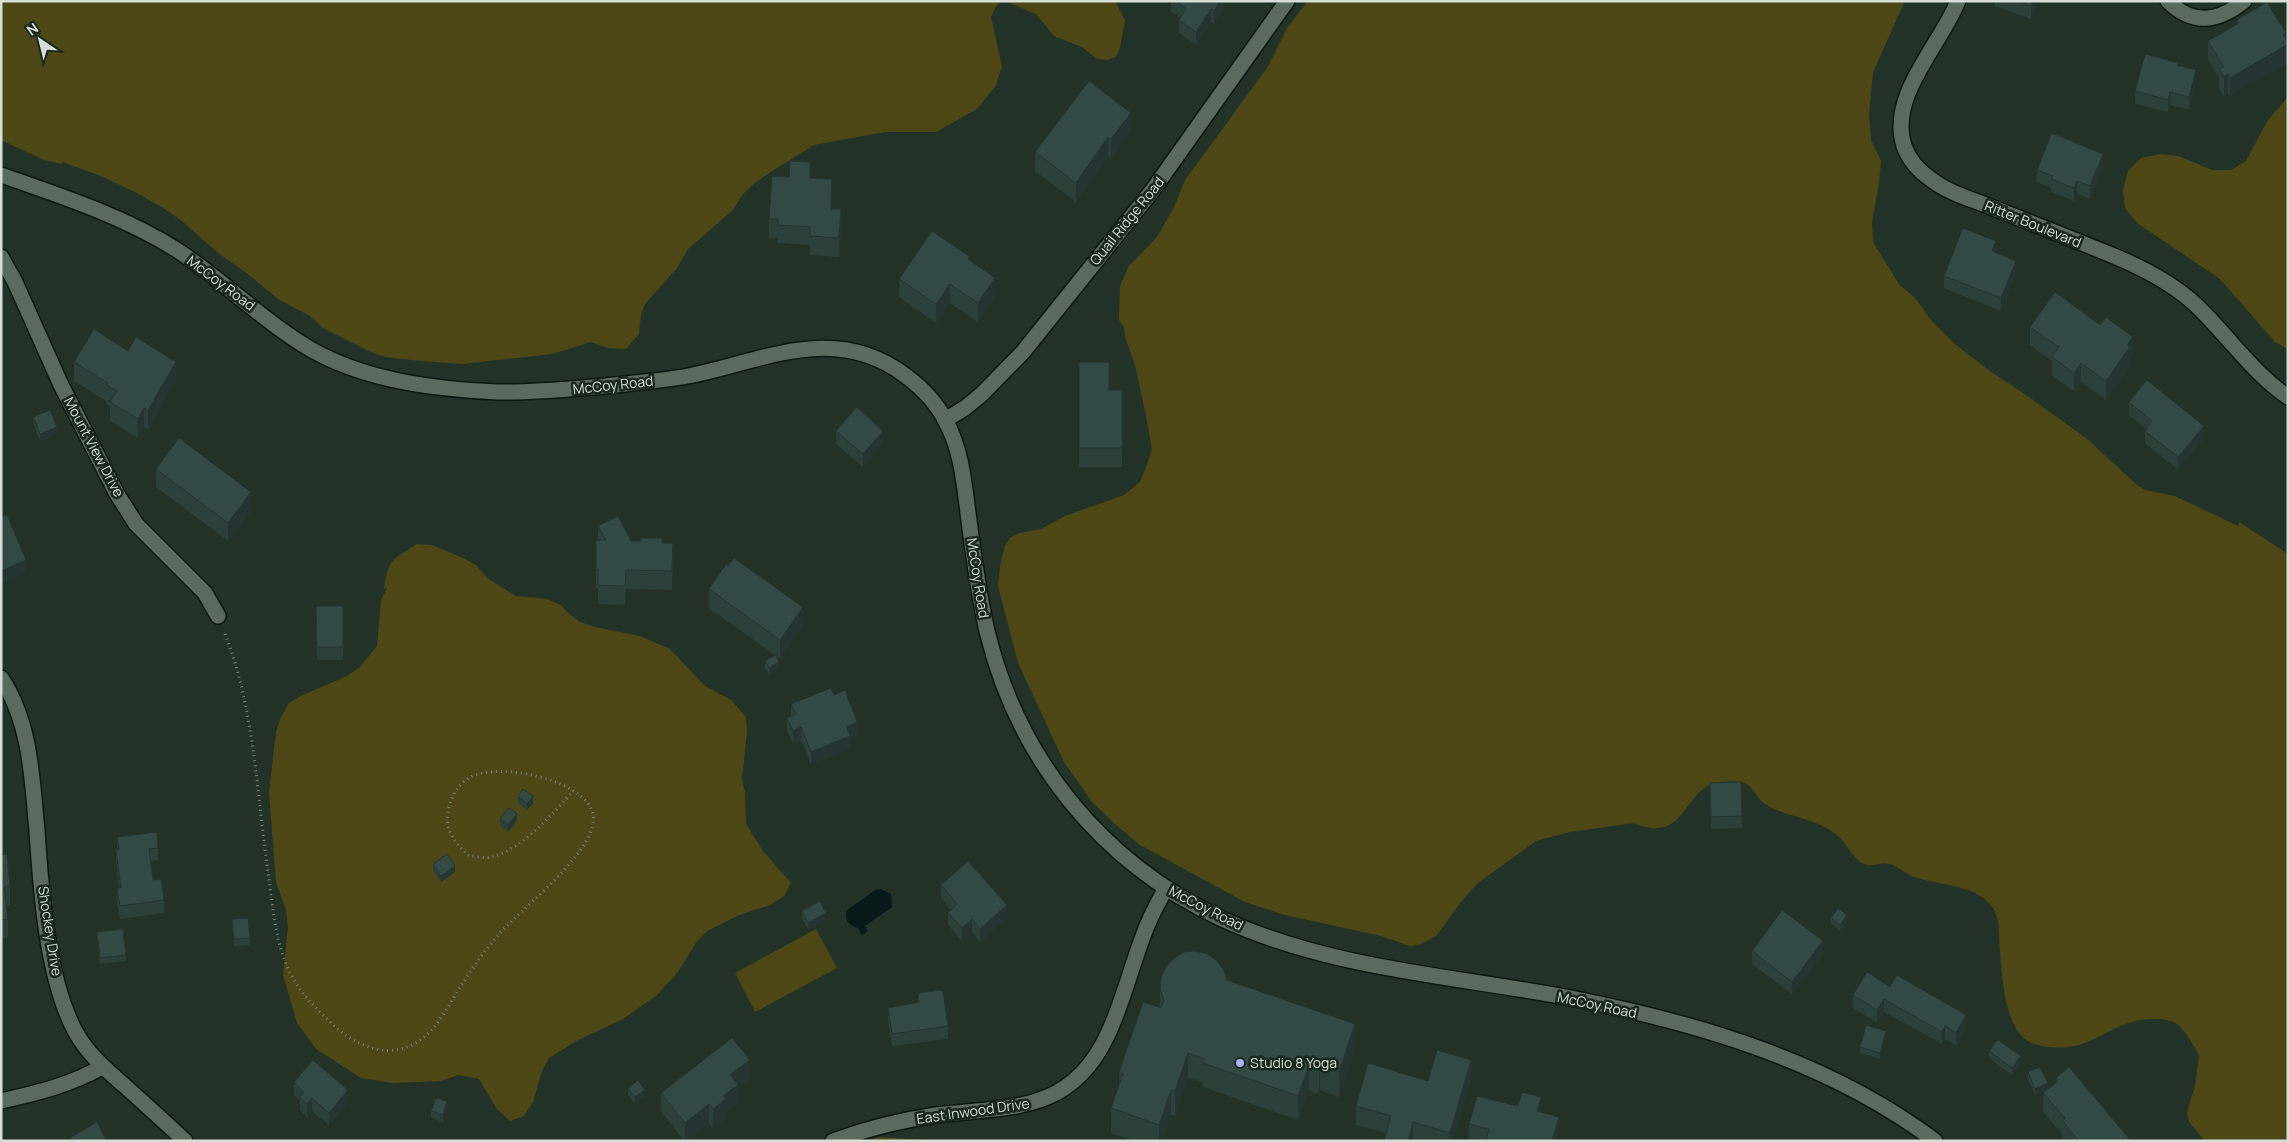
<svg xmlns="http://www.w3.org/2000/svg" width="2289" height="1142" font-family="Manrope,sans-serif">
	<rect width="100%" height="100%" fill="#223226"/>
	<g fill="#4d4716">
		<path d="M1,1H1001L995,8L991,17L1002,66L996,85L977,109L936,132H885L814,145L777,168L756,182L743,194L733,210L688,249L677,268L645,304L641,314L639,334L626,349L608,348L591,342L552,354L462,364L420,361L385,357L375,354L323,328L310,316L278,299L249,275L217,252L183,222L165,209L137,193L101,176L62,162V164L44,160L1,140Z"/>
		<path d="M1005,1H1115L1125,20L1120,48L1116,57L1107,60L1097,59L1082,47L1054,36L1036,14Z"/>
		<path d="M1308,1H1905L1873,72L1869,115L1871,140L1881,161L1879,183L1872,222L1873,242L1899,284L1915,298L1931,320L1955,344L1987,369L2029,397L2086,438L2136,484L2145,490L2175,496L2238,526L2239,522L2288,554V1141H2205L2189,1122L2187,1112L2195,1086L2199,1055C2193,1045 2186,1031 2177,1024C2171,1020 2162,1019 2155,1019C2126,1018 2110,1033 2085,1043C2071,1049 2047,1049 2032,1043C2005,1033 2002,977 2000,951C1998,930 2003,912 1982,897C1964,885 1937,884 1917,878C1907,875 1899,867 1890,864C1883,862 1874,866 1867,865C1854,862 1848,844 1838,836C1818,818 1787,818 1765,804C1756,798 1753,784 1741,782C1734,781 1717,781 1711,784C1683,796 1683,844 1634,823L1570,832L1536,841L1478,883L1464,898L1436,936L1419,945L1410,946L1381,936L1285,915L1245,902L1140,845L1115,824L1092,802L1064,762L1018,663L998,586L1000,566L1005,546L1011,537L1020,533L1041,529L1065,516L1124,495L1140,482L1148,462L1152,449L1146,416L1135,365L1125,337L1124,327L1119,320L1120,286L1128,267L1157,237L1174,207L1185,180L1267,68L1287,28Z"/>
		<path d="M2288,97V349L2275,342L2220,279L2137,223L2125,208L2123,190L2128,171L2141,158L2160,154L2178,156L2212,170H2231L2246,161L2268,120Z"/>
		<path d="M417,544L432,545L463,558L476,565L487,578L516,596L547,599L561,605L568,613L580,622L595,627L640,636L670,649L705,686L731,700L746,717L747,732L742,778L745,793L746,824L763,851L791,883L784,896L770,905L739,915L709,930L697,941L678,972L657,995L623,1019L578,1040L549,1058L542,1071L533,1102L524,1116L510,1121L497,1109L479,1079L458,1075L442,1081L392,1083L361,1078L316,1049L297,1023L283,975L288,927L286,910L276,882L269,792L276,732L281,717L289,703L303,695L347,676L360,667L377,646L381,600L387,588L384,589C388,559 393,559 417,544Z"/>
		<path d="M816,929L837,968L755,1012L735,973Z"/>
		<path d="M880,1137L939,1141H864Z"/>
	</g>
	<path fill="#08191b" d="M881,889L891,894L892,907L865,926L868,931L862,935L858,928C848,926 844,919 847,910L875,890Z"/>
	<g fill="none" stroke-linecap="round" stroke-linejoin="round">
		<defs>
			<g id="minor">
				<path d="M1958,1C1940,46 1888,96 1904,146C1909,160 1920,172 1932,180C1949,193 1971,199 1991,207C2031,223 2073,239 2114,256C2143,268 2174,284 2197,306C2228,336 2253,373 2288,397"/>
				<path d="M2168,1C2193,26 2218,22 2244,1"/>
				<path d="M1,175C61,196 123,216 177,250C224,281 264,322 312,350C367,381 435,389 497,392C533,393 569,389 605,386C632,383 661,381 688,376C764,361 835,322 906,376C922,388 936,402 945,420C961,448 964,481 968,513C973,552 978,592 987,631C1018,759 1101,862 1220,918C1334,971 1461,976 1581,1000C1705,1025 1833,1064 1935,1141"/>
				<path d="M1,257L15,282L61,385L117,494L136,524L205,593L218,616"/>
				<path d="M945,420L965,408L982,394L1023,352L1152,191L1287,1"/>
				<path d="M1,678C31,723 32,779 37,831C41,892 47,978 75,1031C88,1055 107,1070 126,1087C146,1105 166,1123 185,1141"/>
				<path d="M1,1101C37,1093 70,1085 102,1067"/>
				<path d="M833,1141C866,1129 902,1120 936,1115C1010,1106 1070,1114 1107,1036C1122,1005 1130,971 1142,939C1148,921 1157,904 1166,888"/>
			</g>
		</defs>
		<use href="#minor" stroke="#0a190f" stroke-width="18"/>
		<path stroke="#7a877d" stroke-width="3" stroke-dasharray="1 4" stroke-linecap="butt" d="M225,634C255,710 257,798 269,879C273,910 276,946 291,975C300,992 313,1005 327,1019C352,1045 390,1064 423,1038C440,1025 451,1000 463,983C477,961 492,940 511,922C533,900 600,845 593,814C585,779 496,761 469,778C457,785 450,799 448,812C445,831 455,843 469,856C476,856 486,859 492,857C522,849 554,813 573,791"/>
		<use href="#minor" stroke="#5a6b5e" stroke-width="15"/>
	</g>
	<g fill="#2c403a">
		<path d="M1171,1H1223V10L1214,24L1211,22L1196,45L1179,33V20L1181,18L1171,11Z"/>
		<path d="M1995,1H2037L2031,19L1995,6Z"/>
		<path d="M2267,2L2230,96L2228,93L2224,96L2219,88V78L2208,59V41L2237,24V20Z"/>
		<path d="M2178,65L2196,83L2189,110L2170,105L2168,112L2135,104V91Z"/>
		<path d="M1131,131L1111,158L1108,156L1076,202L1035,171V152Z"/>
		<path d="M2103,167L2090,199L2077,194L2074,201L2051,192V188L2037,182V170Z"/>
		<path d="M810,178L832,198V209L841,228L839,257L810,255V245L778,243V238H769V219Z"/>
		<path d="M969,261L995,297L978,322L950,303L936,323L899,297V279Z"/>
		<path d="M2016,274L2001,311L1944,288V276Z"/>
		<path d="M2030,327L2133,356L2130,360V366L2106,400L2081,382L2074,391L2052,376V361L2030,345Z"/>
		<path d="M74,362L176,381L148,429L144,427L138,438L110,421V406L106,404V401L74,381Z"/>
		<path d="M1079,362L1109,390H1122V467H1079Z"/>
		<path d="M2129,402L2204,438L2178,470L2145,443V431L2146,429L2129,415Z"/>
		<path d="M33,417L57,434L40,441L33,423Z"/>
		<path d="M836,431L883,443L863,467L836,444Z"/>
		<path d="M156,469L251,511L228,541L156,487Z"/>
		<path d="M598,526L631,541L662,543L673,562L672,590L626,589L625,605L598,604V588H596V570L598,540Z"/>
		<path d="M709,589L803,626L780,658L776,656L779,669L769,675L765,668V661L776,656L709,608Z"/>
		<path d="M316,606H343V660H317Z"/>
		<path d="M834,695L857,735L850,738V748L811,765L801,740L793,744L787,731V718L791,716V704Z"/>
		<path d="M1741,782L1742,828L1711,829L1710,783Z"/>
		<path d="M518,796L533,803L527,810L518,803Z"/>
		<path d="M500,819L517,820L508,832L500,826Z"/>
		<path d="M117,837L158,848V860L150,861L153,880L164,900V913L120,919L117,901V888H119L116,863V850H117Z"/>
		<path d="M1,855L10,886V905H6L8,919V938L1,939Z"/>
		<path d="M433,864L455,872L441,882L433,870Z"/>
		<path d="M941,885L1007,918L980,942L972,932L962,941L948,925V913L951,910L941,898Z"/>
		<path d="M802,911L826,919L808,929L802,918Z"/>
		<path d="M1831,918L1847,921L1840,931L1831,924Z"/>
		<path d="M232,919L250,938V945L234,946Z"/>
		<path d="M97,932L126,955V961L100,964L97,938Z"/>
		<path d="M1752,951L1823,954L1792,994L1752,964Z"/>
		<path d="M1227,980L1355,1049L1339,1097L1320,1090L1319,1094L1309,1091L1298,1120L1203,1087V1082L1188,1078L1175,1116L1171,1115L1162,1141H1134L1111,1133V1108L1119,1085V1072L1160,1008V989Z"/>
		<path d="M1890,987L1966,1027L1956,1045L1945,1039L1942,1044L1884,1012L1877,1023L1853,1008V995Z"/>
		<path d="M918,993L948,1026V1039L892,1046L888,1020V1008L918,1002Z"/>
		<path d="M1886,1037L1880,1059L1860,1053V1047Z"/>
		<path d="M1989,1051L2021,1063L2012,1075L1989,1058Z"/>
		<path d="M2028,1072L2048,1089L2056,1083V1078L2131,1141H2064L2062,1139V1134L2043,1112V1093L2048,1089L2035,1095L2028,1078Z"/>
		<path d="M750,1079L738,1088V1104L726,1113V1118L713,1128L709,1123L687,1141H684L661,1111V1093Z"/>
		<path d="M1471,1079L1453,1141H1384L1386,1133L1356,1125V1106L1428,1081Z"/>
		<path d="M294,1082L348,1103L329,1125L312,1111L307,1117L300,1110V1100L294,1095Z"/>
		<path d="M628,1088L645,1096L635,1103L628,1095Z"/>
		<path d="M447,1108L443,1122L431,1118V1111Z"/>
		<path d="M1541,1112L1559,1136L1557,1141H1469V1124Z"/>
	</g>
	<g fill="#243430">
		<path d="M1219,1H1223V10L1214,24V11Z"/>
		<path d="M2033,1H2037L2031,19V6Z"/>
		<path d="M1211,9V22L1196,45V32Z"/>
		<path d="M2286,33V45L2288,44V63L2230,96V78Z"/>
		<path d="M2196,70V83L2189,110V97Z"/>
		<path d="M2228,74V93L2224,96V77Z"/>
		<path d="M2170,92V105L2168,112V100Z"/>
		<path d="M1131,113V131L1111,158V139Z"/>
		<path d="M1108,137V156L1076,202V183Z"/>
		<path d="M2103,154V167L2090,199V186Z"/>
		<path d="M832,179V198L831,228V209Z"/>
		<path d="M2077,181V194L2074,201V188Z"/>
		<path d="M841,209V228L839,257V238Z"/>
		<path d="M1996,241V254L1992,251Z"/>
		<path d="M2016,261V274L2001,311V298Z"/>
		<path d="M995,278V297L978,322V303Z"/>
		<path d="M950,284V303L936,323V304Z"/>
		<path d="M2133,337V356L2130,360V366L2106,400V381L2127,345Z"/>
		<path d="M176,362V381L148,429V410Z"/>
		<path d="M2081,363V382L2074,391V373Z"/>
		<path d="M144,408V427L138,438V419Z"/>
		<path d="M2204,426V438L2178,470V457Z"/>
		<path d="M57,427V434L40,441V434Z"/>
		<path d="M883,431V443L863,467V454Z"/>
		<path d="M251,492V511L228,541V523Z"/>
		<path d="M26,560V573L1,584V571Z"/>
		<path d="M803,607V626L780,658V640Z"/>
		<path d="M779,662V669L769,675V668Z"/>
		<path d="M857,722V735L850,738V748L811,765V752L847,727Z"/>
		<path d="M801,727V740L793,744V731Z"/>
		<path d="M533,796V803L527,810V804Z"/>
		<path d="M517,814V820L508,832V825Z"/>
		<path d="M455,866V872L441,882V876Z"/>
		<path d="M1007,905V918L980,942V929Z"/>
		<path d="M826,913V919L808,929V923Z"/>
		<path d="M1847,915V921L1840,931V925Z"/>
		<path d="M972,919V932L962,941V928Z"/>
		<path d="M1823,941V954L1792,994V982Z"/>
		<path d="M1884,999V1012L1877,1023V1010Z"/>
		<path d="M1966,1015V1027L1956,1045V1033Z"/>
		<path d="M1355,1024V1049L1339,1097V1072Z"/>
		<path d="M1945,1026V1039L1942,1044V1032Z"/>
		<path d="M1886,1031V1037L1880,1059V1053Z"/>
		<path d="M1188,1053V1078L1175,1116V1091Z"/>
		<path d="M2021,1056V1063L2012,1075V1068Z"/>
		<path d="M750,1060V1079L738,1088V1104L726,1113V1118L713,1128V1109L730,1075Z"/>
		<path d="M1471,1060V1079L1453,1141H1450V1133Z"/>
		<path d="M1309,1066V1091L1298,1120V1096Z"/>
		<path d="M1320,1066V1090L1319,1094V1070Z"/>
		<path d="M2048,1083V1089L2035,1095V1089Z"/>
		<path d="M348,1090V1103L329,1125V1113Z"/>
		<path d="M645,1090V1096L635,1103V1097Z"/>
		<path d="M1171,1090V1115L1162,1141H1159V1125Z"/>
		<path d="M1541,1097V1116L1537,1111Z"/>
		<path d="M312,1098V1111L307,1117V1104Z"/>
		<path d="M447,1101V1108L443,1122V1115Z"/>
		<path d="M709,1104V1123L687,1141H685V1123Z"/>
		<path d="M1559,1117V1136L1557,1141H1552Z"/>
		<path d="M1413,1122V1141H1408Z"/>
	</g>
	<g fill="#334a44" stroke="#243430">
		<path d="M1176,1H1220L1214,11L1211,9L1196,32L1179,20L1186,9Z"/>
		<path d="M2017,1H2033L2031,6Z"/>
		<path d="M2267,2L2286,33L2283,35L2288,43V44L2230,78L2228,74L2224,77L2219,69L2224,67L2208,41L2239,23L2237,20Z"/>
		<path d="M2145,54L2178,63L2177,65L2196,70L2189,97L2170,92L2168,100L2135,91Z"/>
		<path d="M1089,81L1131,113L1111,139L1108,137L1076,183L1035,152Z"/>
		<path d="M2052,133L2103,154L2090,186L2077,181L2074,188L2051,179L2053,176L2037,170Z"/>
		<path d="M790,161L810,162V178L832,179L831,209H841L839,238L810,236V227L778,225V219H769L772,176L789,177Z"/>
		<path d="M1963,228L1996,241L1992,251L2016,261L2001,298L1944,276Z"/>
		<path d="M932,231L969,256L968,259L995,278L978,303L950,284L936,304L899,279Z"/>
		<path d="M2055,292L2100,325L2106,317L2133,337L2127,345L2130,347L2106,381L2081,363L2074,373L2052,357L2059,347L2030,327Z"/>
		<path d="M94,329L128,351L136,337L176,362L148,410L144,408L138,419L110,402L117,391L106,385L108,383L74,362Z"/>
		<path d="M1079,362H1109V390H1122V448H1079Z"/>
		<path d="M2147,380L2204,426L2178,457L2145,431L2152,421L2129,402Z"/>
		<path d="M857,407L883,431L863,454L836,431Z"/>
		<path d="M50,410L57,427L40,434L33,417Z"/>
		<path d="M179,438L251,492L228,523L156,469Z"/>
		<path d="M7,515L26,560L1,571V517Z"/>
		<path d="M618,516L631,541H641V538H662V543H673L672,571L626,570L625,586L598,585V569L596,570V540H606L598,526Z"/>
		<path d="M734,558L803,607L780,640L709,589L726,564L728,566Z"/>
		<path d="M316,606H343V647H317Z"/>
		<path d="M776,655L779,662L769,668L765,661Z"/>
		<path d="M831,688L834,695L845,690L857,722L847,727L850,736L811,752L801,727L793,731L787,718L796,714L791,704Z"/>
		<path d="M1741,782L1742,816L1711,817L1710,783Z"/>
		<path d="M523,789L533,796L527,804L518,796Z"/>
		<path d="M509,808L517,814L508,825L500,819Z"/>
		<path d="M157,832L158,848L149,849L153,880L161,879L164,900L120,906L117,888H121L116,850L119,849L117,837Z"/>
		<path d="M7,854L10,886L4,887L8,919L1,920V855Z"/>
		<path d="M447,854L455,866L441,876L433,864Z"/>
		<path d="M968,861L1007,905L980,929L972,919L962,928L948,913L957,904L941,885Z"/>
		<path d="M820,901L826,913L808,923L802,911Z"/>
		<path d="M1838,908L1847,915L1840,925L1831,918Z"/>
		<path d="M1782,910L1823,941L1792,982L1752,951Z"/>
		<path d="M248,918L250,938L234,939L232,919Z"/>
		<path d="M123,929L126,955L100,958L97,932Z"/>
		<path d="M1195,951L1207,954L1216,960L1223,969L1227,980L1355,1024L1339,1072L1320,1066L1319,1070L1309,1066L1298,1096L1203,1063L1205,1059L1188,1053L1175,1091L1171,1090L1159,1125L1111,1108L1123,1074L1119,1072L1143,1002L1161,1008L1164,1000L1160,989L1161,977L1166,967L1174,958L1184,952Z"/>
		<path d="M1867,972L1890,987L1897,975L1966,1015L1956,1033L1945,1026L1942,1032L1884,999L1877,1010L1853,995Z"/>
		<path d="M943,990L948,1026L892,1034L888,1008L919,1002L918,993Z"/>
		<path d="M1866,1025L1886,1031L1880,1053L1860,1047Z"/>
		<path d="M732,1038L750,1060L730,1075L738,1085L723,1096L726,1099L713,1109L709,1104L685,1123L661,1093Z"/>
		<path d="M1998,1040L2021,1056L2012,1068L1989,1051Z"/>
		<path d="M1437,1050L1471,1060L1450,1133L1413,1122L1408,1141H1384L1391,1116L1356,1106L1368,1063L1428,1081Z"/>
		<path d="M313,1060L348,1090L329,1113L312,1098L307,1104L300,1097L304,1092L294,1082Z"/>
		<path d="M2040,1067L2048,1083L2035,1089L2028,1072Z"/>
		<path d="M2069,1067L2131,1141H2079L2062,1120L2065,1118L2043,1093L2058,1081L2056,1078Z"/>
		<path d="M638,1080L645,1090L635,1097L628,1088Z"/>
		<path d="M1522,1092L1541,1097L1537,1111L1559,1117L1552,1141H1486L1489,1129L1469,1124L1477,1096L1518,1106Z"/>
		<path d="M436,1098L447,1101L443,1115L431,1111Z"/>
		<path d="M97,1122L107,1141H72L70,1138Z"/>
	</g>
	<circle fill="#a7b1fc" stroke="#18281c" stroke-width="2" cx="1240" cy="1063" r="5"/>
	<g text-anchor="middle" stroke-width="5" stroke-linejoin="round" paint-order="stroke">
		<g font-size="14" fill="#d5dfd7" stroke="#18281c">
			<text transform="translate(1127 221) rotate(-51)" y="5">Quail Ridge Road</text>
			<text transform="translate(2033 224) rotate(22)" y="5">Ritter Boulevard</text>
			<text transform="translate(221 283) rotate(37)" y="5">McCoy Road</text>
			<text transform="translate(613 385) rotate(-6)" y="5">McCoy Road</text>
			<text transform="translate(94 447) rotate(62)" y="5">Mount View Drive</text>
			<text transform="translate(978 578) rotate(81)" y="5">McCoy Road</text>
			<text transform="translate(1206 908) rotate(27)" y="5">McCoy Road</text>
			<text transform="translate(50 931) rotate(81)" y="5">Shockey Drive</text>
			<text transform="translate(1597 1005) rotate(12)" y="5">McCoy Road</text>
			<text transform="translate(973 1111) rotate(-8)" y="5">East Inwood Drive</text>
		</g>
		<g font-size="14" fill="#d5dfd7" stroke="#18281c" text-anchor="start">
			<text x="1250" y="1068">Studio 8 Yoga</text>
		</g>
	</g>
	<rect width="2289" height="1142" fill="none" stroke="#d5dfd7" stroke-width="5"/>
	<g transform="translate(40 40) rotate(325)" stroke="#18281c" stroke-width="4" paint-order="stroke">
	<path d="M0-4L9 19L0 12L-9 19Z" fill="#d5dfd7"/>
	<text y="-8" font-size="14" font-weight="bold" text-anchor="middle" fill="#d5dfd7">N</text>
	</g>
</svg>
